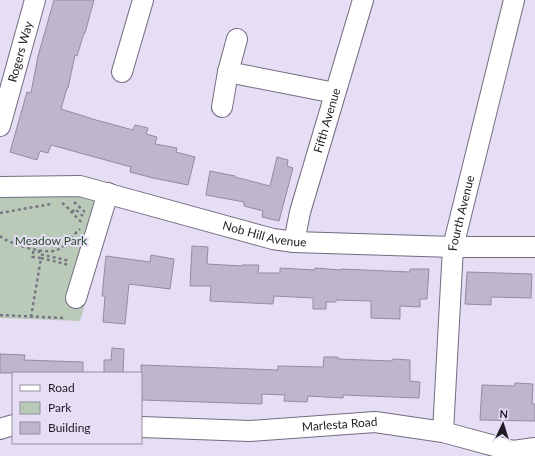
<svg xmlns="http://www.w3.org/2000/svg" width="535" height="456" font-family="Lato,sans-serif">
	<rect width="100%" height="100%" fill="#e6def5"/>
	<path fill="#bacab9" d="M51,190L115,202L80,321L0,318V196Z"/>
	<g fill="#bdb6cc" stroke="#938ca1">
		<path d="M54,0H94L85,33H84L77,56L75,55L68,88H67L61,109L96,120L133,130L135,125L148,128L146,134L157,137L155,144L177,148L176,152L195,157L188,185L153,178L130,172L131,167L51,145L48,153L40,151L37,160L10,152L27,92L31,93L38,56Z"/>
		<path d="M277,157L288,160L287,166L293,168L279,221L262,217L263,211L244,206V202L206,195L210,171L235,176V177L270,186Z"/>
		<path d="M192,246L208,247L207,264L242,266V265H259L258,273H280V268L314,270L315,268L341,270V269L410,272V269H429L427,299H420V307L400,306V319L371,318V301L336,300V302H326V309H313V298L274,296L273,304L210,301L211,286H190Z"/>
		<path d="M151,255L174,259L170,289L129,284L125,324L103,322L105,296H102L106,256L150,262Z"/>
		<path d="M467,272L532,274L531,298L491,297V305L465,304Z"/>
		<path d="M112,348L124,349L123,373H104V360H111Z"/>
		<path d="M0,354L25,355L24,360L83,362V373H0Z"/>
		<path d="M324,357H338V359L392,361L393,359L410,360V381L420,382L419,398L343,395V398L308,396L307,402L284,401L285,395L262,394V404L142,400L141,365L278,370V366L323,367Z"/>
		<path d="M515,383L533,384L532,404H535V421L480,420L482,385L514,386Z"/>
	</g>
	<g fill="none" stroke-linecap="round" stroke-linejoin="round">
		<defs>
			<g id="minor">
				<path d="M237,39L228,72L335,93"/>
				<path d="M122,72L143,0"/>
				<path d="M222,107L228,72"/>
				<path id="s1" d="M0,126L35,0"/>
				<path id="s2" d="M0,187L80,186L273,239L294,242L453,247H535"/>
				<path id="s3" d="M294,242L300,212L363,0"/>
				<path d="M76,298L108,193"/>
				<path id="s4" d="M141,427L250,431L375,422L443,432L513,451L535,448"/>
				<path d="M0,429L13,425"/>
				<path id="s5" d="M443,432L453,247L514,0"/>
			</g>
		</defs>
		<use href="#minor" stroke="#736c80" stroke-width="22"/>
		<g stroke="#7a7584" stroke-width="2.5" stroke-dasharray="3 3" stroke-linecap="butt">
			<path d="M74,202L85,212"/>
			<path d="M62,203L65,205L82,223"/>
			<path d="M72,212L75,209L84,217"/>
			<path d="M0,213L51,204"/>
			<path d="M0,236C9,244 45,255 57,250C65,247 73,235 80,229"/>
			<path d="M39,250V254L70,261"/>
			<path d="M41,258L69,265"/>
			<path d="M0,315L63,318"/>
			<path d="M31,317L41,258L32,257L34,249"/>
		</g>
		<use href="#minor" stroke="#fff" stroke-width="20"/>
	</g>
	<g text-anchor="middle" stroke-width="4" stroke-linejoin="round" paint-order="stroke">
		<g font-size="12" fill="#1f1c25" stroke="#e6def5">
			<text dy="4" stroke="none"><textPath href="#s1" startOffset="77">Rogers Way</textPath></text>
			<text dy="4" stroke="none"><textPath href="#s3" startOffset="126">Fifth Avenue</textPath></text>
			<text dy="4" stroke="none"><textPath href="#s5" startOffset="220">Fourth Avenue</textPath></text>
			<text dy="4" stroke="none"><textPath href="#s2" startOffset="271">Nob Hill Avenue</textPath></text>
			<text dy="4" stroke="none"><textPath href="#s4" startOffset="199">Marlesta Road</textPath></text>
		</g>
		<g font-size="12" fill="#2b4f2b" stroke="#e6def5">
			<text x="51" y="245">Meadow Park</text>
		</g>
	</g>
	<rect x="12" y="372" width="130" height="72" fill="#e6def5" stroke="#9690a2"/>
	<rect x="20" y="385" width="20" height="6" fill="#ffffff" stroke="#9690a2"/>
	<text x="48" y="392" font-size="12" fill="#1f1c25">Road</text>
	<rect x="20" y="402" width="20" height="12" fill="#bacab9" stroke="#9690a2"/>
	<text x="48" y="412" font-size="12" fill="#1f1c25">Park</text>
	<rect x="20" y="422" width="20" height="12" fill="#bdb6cc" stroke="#9690a2"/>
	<text x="48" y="432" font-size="12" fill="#1f1c25">Building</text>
	<g transform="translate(503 424) rotate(4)" stroke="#e6def5" stroke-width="3" paint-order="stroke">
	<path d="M0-3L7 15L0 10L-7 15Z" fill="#1f1c25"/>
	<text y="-6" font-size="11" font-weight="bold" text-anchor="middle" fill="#1f1c25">N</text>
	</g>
</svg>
